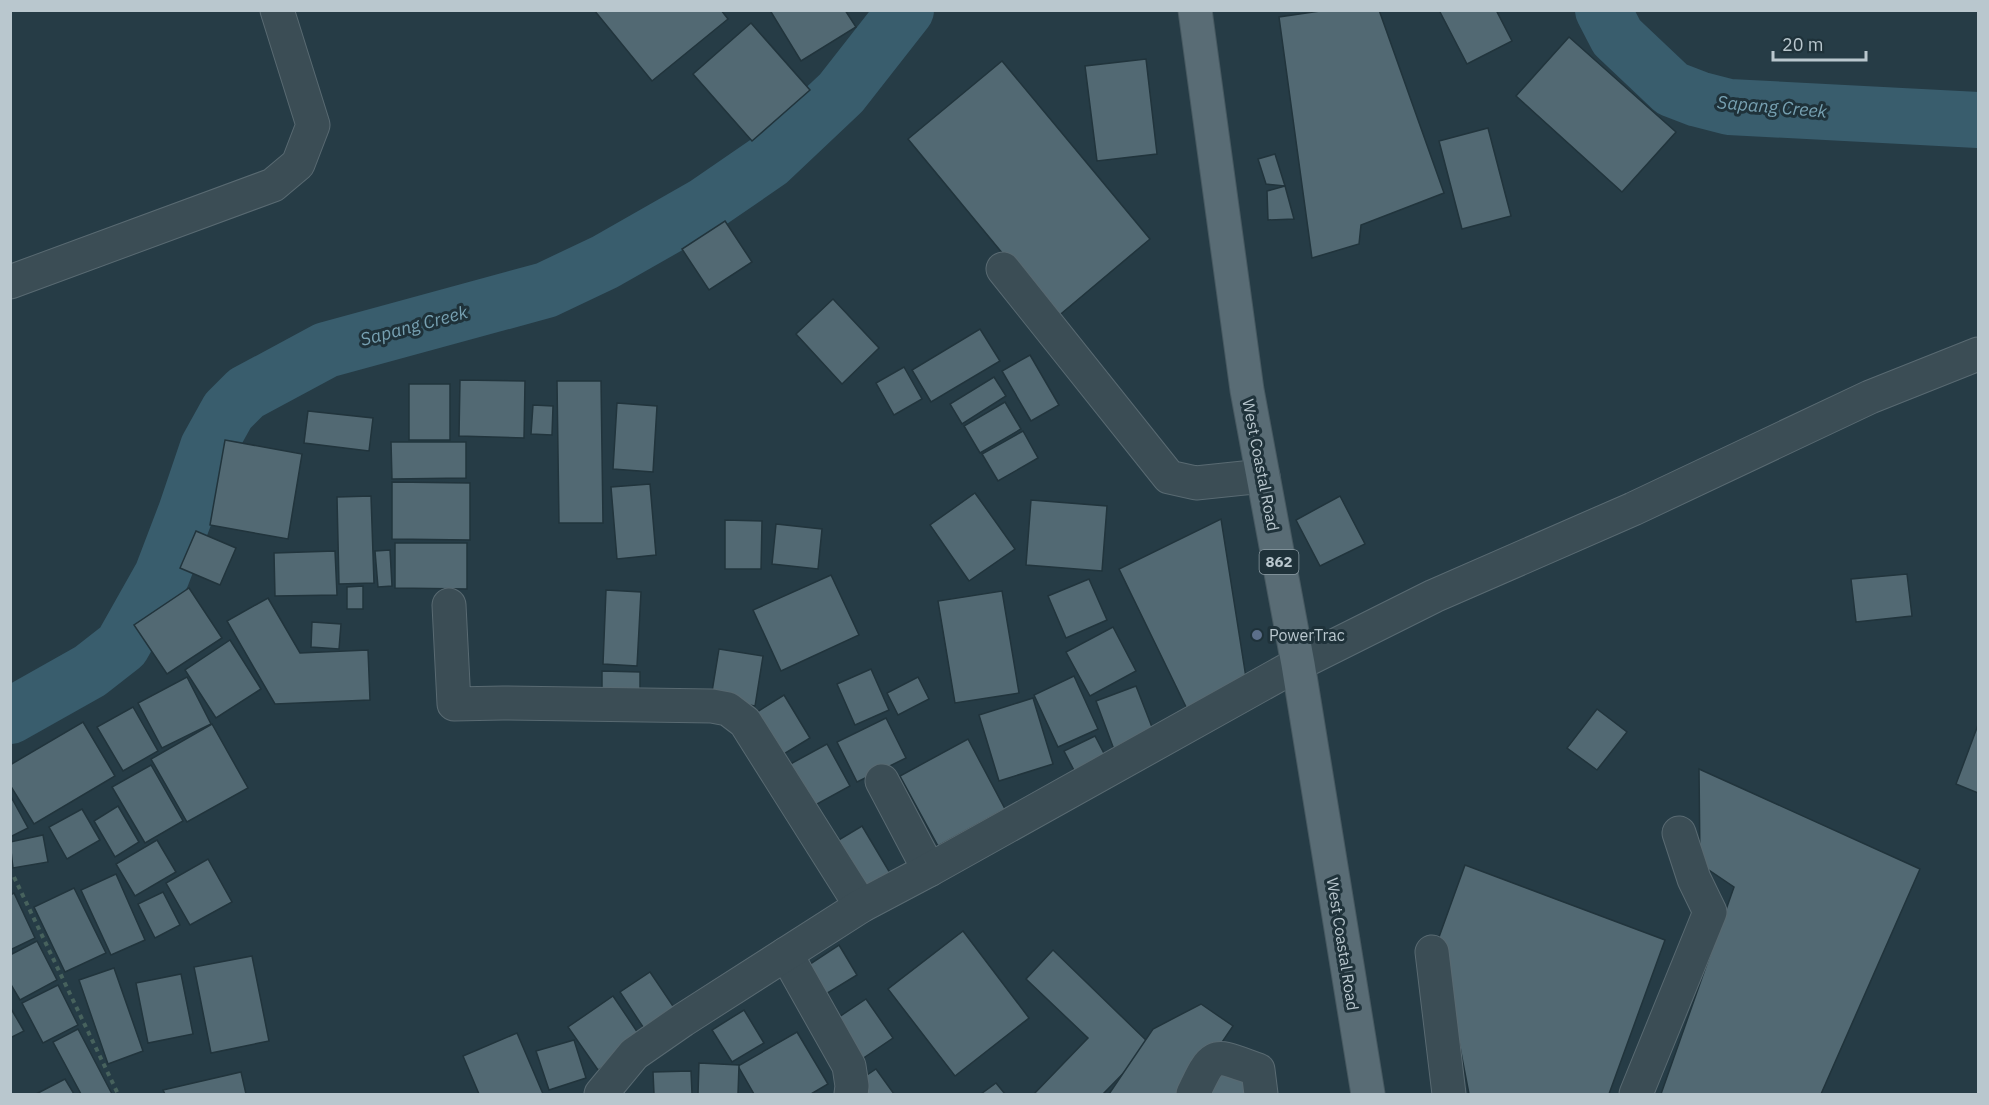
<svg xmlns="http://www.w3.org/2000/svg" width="1989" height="1105" font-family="'IBM Plex Sans',sans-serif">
	<rect width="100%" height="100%" fill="#263c46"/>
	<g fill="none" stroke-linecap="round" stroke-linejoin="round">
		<g stroke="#395d6d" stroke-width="56">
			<path d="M1603,10L1617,37L1672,89L1698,99L1729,107L1978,120"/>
			<path d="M10,716L90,671L122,646L162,575L186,512L208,447L228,411L246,393L326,350L546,290L605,262L705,205L769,161L841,93L906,10"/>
		</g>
	</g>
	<g fill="#526973" stroke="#21343c" stroke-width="1.5">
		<path d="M594,10H721L728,19L652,81Z"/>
		<path d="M774,10H845L856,27L801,61L771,12Z"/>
		<path d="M1327,10H1379L1444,193L1361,225L1359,244L1312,258L1279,17Z"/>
		<path d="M1439,10H1496L1512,41L1467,64Z"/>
		<path d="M751,23L810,90L752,141L693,74Z"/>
		<path d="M1569,37L1676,132L1622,192L1516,96Z"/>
		<path d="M1146,59L1157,154L1097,161L1085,66Z"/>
		<path d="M1002,61L1150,239L1056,318L908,139Z"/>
		<path d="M1488,128L1511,216L1462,229L1439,141Z"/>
		<path d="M1275,154L1285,186L1266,184L1258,159Z"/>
		<path d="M1285,186L1294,219L1268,220L1267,191Z"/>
		<path d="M725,221L752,262L709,290L682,249Z"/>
		<path d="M833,299L879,348L842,384L796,334Z"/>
		<path d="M980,329L1000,361L931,402L912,370Z"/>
		<path d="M1030,355L1059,405L1031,421L1002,371Z"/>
		<path d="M904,367L922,399L894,415L876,383Z"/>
		<path d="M994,377L1006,396L962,424L950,404Z"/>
		<path d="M460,380L525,381L524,438L459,436Z"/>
		<path d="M557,381H601L603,523H559Z"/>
		<rect x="409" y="384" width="41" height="56"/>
		<path d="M1005,402L1021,429L980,453L964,426Z"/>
		<path d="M617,403L657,406L653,472L613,469Z"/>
		<path d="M533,405L553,406L552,435L531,434Z"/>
		<path d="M308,411L373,418L369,451L304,443Z"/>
		<path d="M1023,431L1038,458L998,481L982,454Z"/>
		<path d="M225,440L302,454L288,539L210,525Z"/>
		<path d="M391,442H466V478L392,479Z"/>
		<path d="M392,482L470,483V540L392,539Z"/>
		<path d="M650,484L656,555L617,559L611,487Z"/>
		<path d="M975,493L1015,549L969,581L930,525Z"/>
		<path d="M371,496L374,583L339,584L337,497Z"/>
		<path d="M1340,496L1365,544L1320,566L1296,520Z"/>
		<path d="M1031,500L1107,506L1102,571L1026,565Z"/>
		<path d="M1221,519L1247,684L1189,713L1119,569Z"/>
		<path d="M725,520L762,521L761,569H725Z"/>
		<path d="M776,524L822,529L818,569L772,564Z"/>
		<path d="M196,531L236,548L220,585L180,568Z"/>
		<path d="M395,543H467V589L395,588Z"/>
		<path d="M390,550L392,586L378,587L375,551Z"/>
		<path d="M335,551L337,595L275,596L274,553Z"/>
		<path d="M1907,574L1912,616L1856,622L1851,579Z"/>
		<path d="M831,575L859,635L781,671L753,610Z"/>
		<path d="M1089,579L1107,620L1066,638L1048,596Z"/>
		<path d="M363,586V609H347V587Z"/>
		<path d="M189,588L222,638L167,674L134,625Z"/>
		<path d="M606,590L641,592L637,666L603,664Z"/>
		<path d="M1002,591L1019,693L955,703L938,601Z"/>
		<path d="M268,598L300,653L368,650L370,700L275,704L227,621Z"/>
		<path d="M312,622L341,624L339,649L311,647Z"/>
		<path d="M1113,627L1136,671L1090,696L1066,652Z"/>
		<path d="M230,640L261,689L216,718L185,670Z"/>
		<path d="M719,649L763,656L755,706L711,698Z"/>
		<path d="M871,669L889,710L855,725L837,684Z"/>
		<path d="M602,671L640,672V697H602Z"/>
		<path d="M1074,676L1098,729L1058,747L1034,695Z"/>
		<path d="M187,677L211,724L162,748L138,703Z"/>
		<path d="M918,677L929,699L898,715L887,693Z"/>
		<path d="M1136,686L1157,740L1116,755L1096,701Z"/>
		<path d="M784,695L810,738L774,760L749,717Z"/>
		<path d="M1033,698L1053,764L999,781L979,715Z"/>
		<path d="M133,707L158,751L123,771L97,727Z"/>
		<path d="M1597,709L1627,732L1597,770L1567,748Z"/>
		<path d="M886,718L906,758L857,782L837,742Z"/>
		<path d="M83,722L115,776L34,824L10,785V765Z"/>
		<path d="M212,724L248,788L187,822L151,759Z"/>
		<path d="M1978,725V793L1956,784Z"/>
		<path d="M1095,736L1109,763L1078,778L1064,751Z"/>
		<path d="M968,739L1005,809L938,846L900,776Z"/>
		<path d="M827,744L850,786L808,809L785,767Z"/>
		<path d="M151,765L183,821L145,843L112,787Z"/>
		<path d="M1699,769L1920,869L1821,1094H1661L1734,887L1700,864Z"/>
		<path d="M10,795L28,828L10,837Z"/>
		<path d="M118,806L139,842L115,857L94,821Z"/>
		<path d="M82,809L100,840L67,859L49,827Z"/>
		<path d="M862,826L893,878L848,905L817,853Z"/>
		<path d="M43,835L48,862L13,868L10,842Z"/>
		<path d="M157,840L176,872L135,896L116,864Z"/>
		<path d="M208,859L232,902L190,925L166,883Z"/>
		<path d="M1465,865L1665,940L1609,1094H1469L1439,937Z"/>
		<path d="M116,874L145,940L111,955L81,890Z"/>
		<path d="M74,888L106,953L65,972L34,907Z"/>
		<path d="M163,892L180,925L155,938L138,904Z"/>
		<path d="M14,893L35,938L10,950V895Z"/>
		<path d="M963,931L1029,1018L955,1076L888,989Z"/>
		<path d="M37,941L57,980L20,1000L10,983V955Z"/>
		<path d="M839,945L857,975L821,997L804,968Z"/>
		<path d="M1053,950L1151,1045L1103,1094H1034L1088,1038L1026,979Z"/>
		<path d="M252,956L269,1041L211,1053L194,967Z"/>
		<path d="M114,968L143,1051L108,1064L79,980Z"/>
		<path d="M650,972L677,1012L647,1033L620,992Z"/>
		<path d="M181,974L193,1034L148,1043L136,983Z"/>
		<path d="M58,985L78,1025L43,1043L22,1003Z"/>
		<path d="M613,996L642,1039L598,1070L568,1027Z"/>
		<path d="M866,999L893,1038L862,1059L836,1019Z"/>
		<path d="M1201,1004L1233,1026L1187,1094H1109L1153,1029Z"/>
		<path d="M10,1007L24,1031L10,1038Z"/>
		<path d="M744,1010L764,1043L732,1062L712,1030Z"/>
		<path d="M78,1029L112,1094H81L53,1042Z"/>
		<path d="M797,1032L828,1084L811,1094H754L738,1066Z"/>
		<path d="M517,1033L543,1094H479L463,1056Z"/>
		<path d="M574,1040L586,1078L549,1090L536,1051Z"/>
		<path d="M699,1063L739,1065L738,1094H698Z"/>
		<path d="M1210,1067L1259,1072L1257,1094H1207Z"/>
		<path d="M876,1069L894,1094H863L855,1083Z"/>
		<path d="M691,1071L692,1094H654L653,1072Z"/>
		<path d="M241,1072L246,1094H165L163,1090Z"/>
		<path d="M65,1079L74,1094H36Z"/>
		<path d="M996,1083L1005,1094H981Z"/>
	</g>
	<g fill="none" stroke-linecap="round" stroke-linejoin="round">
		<defs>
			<g id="minor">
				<path d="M1003,269L1169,477L1196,483L1263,476"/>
				<path d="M10,282L273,185L298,164L313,125L277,10"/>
				<path d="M449,605L454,704L503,703L712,706L728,709L745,722L861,906"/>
				<path d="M882,781L929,870"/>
				<path d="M1432,952L1449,1094"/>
				<path d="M786,954L849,1066L852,1086L851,1094"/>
				<path d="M601,1094L634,1054L683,1020L861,906L929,870L1298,664L1434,596L1633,509L1870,397L1978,354"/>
				<path d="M1193,1094C1214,1049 1213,1054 1258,1070L1261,1094"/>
				<path d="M1636,1094L1710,912L1694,879L1679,833"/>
			</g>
			<path id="major" d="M1195,10L1247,390L1298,664L1368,1094"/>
		</defs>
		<use href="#minor" stroke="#596a72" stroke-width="35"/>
		<use href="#major" stroke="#475961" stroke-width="35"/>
		<path stroke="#47625d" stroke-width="4" stroke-dasharray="4.5 4.5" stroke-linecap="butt" d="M14,877L118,1094"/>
		<use href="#minor" stroke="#3b4d55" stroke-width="33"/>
		<use href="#major" stroke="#596c75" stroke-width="33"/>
	</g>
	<circle fill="#5c6f8a" stroke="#1f323a" stroke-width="2" cx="1257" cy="635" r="6"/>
	<g text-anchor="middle" stroke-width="6" stroke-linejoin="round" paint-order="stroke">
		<rect fill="#1f323a" stroke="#8b9aa2" stroke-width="1.5" x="1259.5" y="550" width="39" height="24" rx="4.5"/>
		<g font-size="15" font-weight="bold" fill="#b9c7ce">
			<text x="1279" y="567">862</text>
		</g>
		<g font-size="16" fill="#b9c7ce" stroke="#1f323a">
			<text transform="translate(1261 465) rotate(79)" y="6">West Coastal Road</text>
			<text transform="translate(1343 944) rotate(81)" y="6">West Coastal Road</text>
		</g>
		<g font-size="16" fill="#b9c7ce" stroke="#1f323a" text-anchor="start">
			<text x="1269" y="641">PowerTrac</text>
		</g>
		<g font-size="18" font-style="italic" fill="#77a1b2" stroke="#1f323a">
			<text transform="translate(1772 107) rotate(5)" y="6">Sapang Creek</text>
			<text transform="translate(414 326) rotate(-15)" y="6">Sapang Creek</text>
		</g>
	</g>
	<rect width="1989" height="1105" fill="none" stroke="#b9c7ce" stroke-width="24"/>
	<path d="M1773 51v9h93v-9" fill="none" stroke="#b9c7ce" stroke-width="3"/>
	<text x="1782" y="51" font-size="18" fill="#b9c7ce" stroke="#1f323a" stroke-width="4.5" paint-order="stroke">20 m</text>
</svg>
